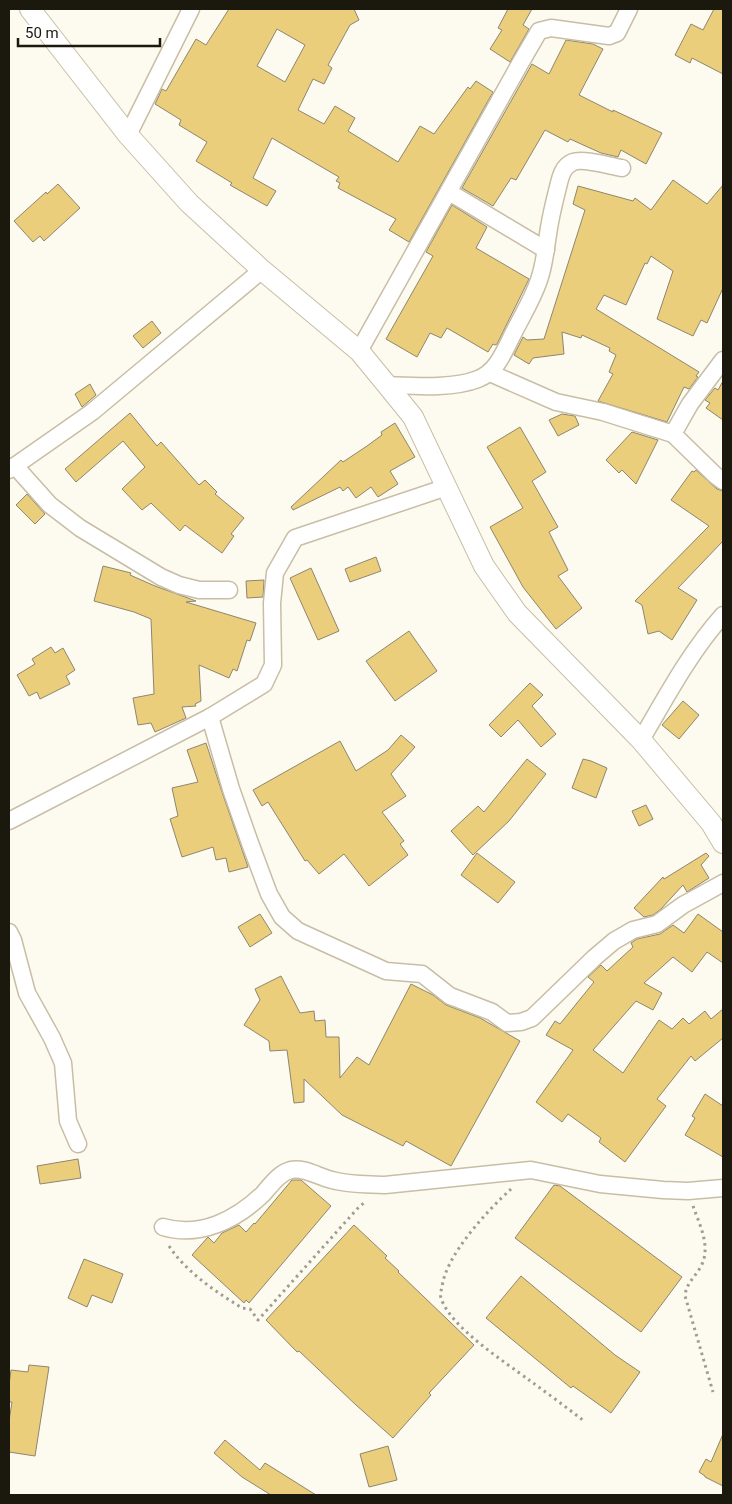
<svg xmlns="http://www.w3.org/2000/svg" width="732" height="1504" font-family="Roboto,sans-serif">
	<rect width="100%" height="100%" fill="#fdfaef"/>
	<g fill="#ebce7c" stroke="#8e866e" fill-rule="evenodd">
		<path d="M229,9H354L359,20L350,25L328,65L332,68L324,84L313,79L298,110L324,124L335,106L355,118L348,131L398,162L420,126L434,134L468,87L470,89L476,81L493,92L409,242L389,230L396,219L338,188L340,183L336,181L339,177L272,138L253,178L276,191L267,206L230,185L232,183L196,161L207,142L179,125L181,120L155,104L162,89L166,91L196,39L206,45ZM277,29L305,45L285,82L257,66Z"/>
		<path d="M508,9H532L523,25L529,29L510,62L490,49L502,30L498,28Z"/>
		<path d="M714,9H723V74L692,58L690,63L675,55L691,24L703,30Z"/>
		<path d="M566,40L593,44L603,49L579,95L613,112V110L662,133L646,164L621,150L618,157L601,153L570,139L568,142L545,130L516,180L511,178L493,206L462,188L532,64L549,74Z"/>
		<path d="M673,180L707,204L723,185V288L707,323L701,320L693,336L657,319L673,271L651,256L647,264L645,263L626,305L604,295L596,309L699,372L696,376L698,377L689,389L684,387L667,422L598,401L613,374L609,372L616,355L609,351L610,348L582,335L581,338L562,332L564,354L533,358L529,364L514,355L523,337L527,340L544,339L585,210L573,204L578,186L633,201L635,198L651,210Z"/>
		<path d="M58,184L80,208L44,241L40,236L33,242L14,221L46,192L47,194Z"/>
		<path d="M452,205L487,227L476,248L529,279L497,344L495,345L493,344L488,352L447,328L441,338L430,333L417,357L386,339L433,256L426,252Z"/>
		<path d="M152,321L161,333L143,348L133,336Z"/>
		<path d="M723,381V420L706,408L710,403L705,400L715,388L718,390Z"/>
		<path d="M90,384L96,395L82,407L75,394Z"/>
		<path d="M130,413L157,446L161,442L199,485L205,480L217,492L215,494L244,518L231,534L234,536L222,553L185,525L180,531L151,503L142,510L122,489L145,467L123,441L76,482L65,469Z"/>
		<path d="M562,414L575,416L579,425L558,436L549,420Z"/>
		<path d="M395,423L415,457L390,471L398,484L378,497L371,487L356,498L348,487L343,491L340,487L293,510L291,507L341,460L343,462L367,446L382,435L381,432Z"/>
		<path d="M520,427L546,472L532,481L558,527L549,532L568,570L558,576L582,608L556,629L523,587L490,527L523,508L487,447Z"/>
		<path d="M632,432L658,440L636,484L622,470L619,473L606,460Z"/>
		<path d="M696,470L717,489L723,491V541L678,588L697,600L672,640L659,631L648,634L642,605L635,601L709,526L671,500L692,471L694,472Z"/>
		<path d="M27,494L45,514L35,524L16,505Z"/>
		<path d="M376,557L381,571L350,582L345,569Z"/>
		<path d="M103,566L131,573L130,575L155,586L196,601L186,602L256,623L250,641L247,640L237,671L233,669L229,678L199,665L201,701L195,704L196,706L182,707L186,718L155,732L151,723L138,725L133,698L154,694L151,619L134,612L94,601Z"/>
		<path d="M311,568L339,631L318,640L290,578Z"/>
		<path d="M264,580L263,597L247,598L246,581Z"/>
		<path d="M409,631L437,671L395,701L366,661Z"/>
		<path d="M51,647L55,653L63,648L75,670L66,676L70,684L40,699L37,692L29,696L17,675L35,664L32,659Z"/>
		<path d="M530,683L543,695L532,706L556,734L541,747L518,720L501,737L489,725Z"/>
		<path d="M683,701L699,715L679,739L662,725Z"/>
		<path d="M401,735L415,747L391,774L406,796L382,812L404,841L400,844L408,855L369,886L344,854L319,874L307,860L305,861L268,802L262,806L253,790L340,741L356,771L388,750Z"/>
		<path d="M206,743L222,792L248,867L229,872L226,858L216,860L213,847L182,857L170,819L178,816L172,788L198,782L187,750Z"/>
		<path d="M527,759L546,774L509,821L473,855L451,831L478,806L484,812Z"/>
		<path d="M583,759L591,761L607,768L596,798L572,788Z"/>
		<path d="M646,805L653,819L639,826L632,811Z"/>
		<path d="M477,853L515,882L498,903L461,875Z"/>
		<path d="M706,853L709,856L701,865L709,878L687,892L683,885L661,909L653,915L644,917L634,908L663,877L664,879Z"/>
		<path d="M260,914L272,933L250,947L238,927Z"/>
		<path d="M698,914L723,932V963L707,952L692,972L673,957L644,983L662,993L653,1010L636,1001L593,1050L623,1073L659,1020L672,1029L683,1018L689,1024L705,1011L711,1019L723,1009V1038L695,1061L691,1056L657,1099L666,1106L625,1162L599,1142L601,1138L568,1114L562,1122L536,1102L573,1050L546,1035L555,1021L560,1024L594,982L588,977L601,965L607,971L633,947L631,943L637,939L660,934L673,925L684,933Z"/>
		<path d="M281,976L300,1013L314,1011L315,1021L325,1020L326,1037H339L340,1078L357,1057L369,1065L411,984L433,995L446,1005L480,1018L520,1041L451,1166L406,1141L403,1146L342,1115L304,1079V1102L294,1103L287,1050L270,1051L269,1041L244,1025L260,1000L255,989Z"/>
		<path d="M705,1094L723,1106V1157L685,1135L695,1118L692,1116Z"/>
		<path d="M78,1159L81,1178L40,1184L37,1166Z"/>
		<path d="M292,1180H301L331,1206L249,1303L246,1300L244,1303L192,1255L208,1237L214,1243L222,1233L239,1225L246,1232L254,1223L255,1224Z"/>
		<path d="M554,1185L560,1186L682,1277L641,1332L515,1238Z"/>
		<path d="M354,1225L387,1256L385,1258L399,1271L398,1272L474,1345L429,1393L431,1395L393,1438L356,1405L299,1351L297,1352L266,1320Z"/>
		<path d="M84,1259L123,1274L112,1303L92,1295L87,1307L68,1298Z"/>
		<path d="M521,1276L615,1355L640,1372L611,1413L573,1386L571,1388L486,1318Z"/>
		<path d="M29,1365L49,1367L35,1456L9,1452V1421L12,1402H9V1385L11,1370L28,1372Z"/>
		<path d="M723,1434V1486L705,1477V1476L699,1472L706,1459L711,1462Z"/>
		<path d="M225,1440L260,1470L265,1463L316,1495H271L242,1477L214,1453Z"/>
		<path d="M388,1446L397,1480L369,1487L360,1454Z"/>
	</g>
	<g fill="none" stroke-linecap="round" stroke-linejoin="round">
		<defs>
			<g id="minor">
				<path d="M128,135L191,9"/>
				<path d="M449,192L546,250"/>
				<path d="M359,351L521,62L539,31L551,28L609,36L617,33L629,9"/>
				<path d="M490,373L556,402L603,412L673,434L715,475L723,481"/>
				<path d="M387,385C414,386 453,389 478,379C496,372 503,354 511,338C520,319 532,301 539,280C545,263 546,245 549,228C551,215 554,203 557,191C560,180 561,167 573,162C583,158 610,166 622,168"/>
				<path d="M673,434L690,404L723,360"/>
				<path d="M15,466L50,505L80,528L161,577L179,585L199,590H229"/>
				<path d="M9,470L92,412L262,270"/>
				<path d="M210,717L231,789L250,843L269,894L282,917L298,931L386,971L422,974L450,996L492,1012L507,1023L521,1022L532,1018L594,958L614,941L633,930L657,924L683,905L723,883"/>
				<path d="M641,740C666,697 690,652 723,615"/>
				<path d="M9,821L210,717L264,684L273,665L272,603L275,573L295,538L447,487"/>
				<path d="M9,932L13,940L27,993L52,1038L63,1063L68,1121L78,1144"/>
				<path d="M163,1227C200,1238 236,1220 263,1194C271,1185 279,1173 291,1170C304,1167 319,1177 332,1180C349,1185 367,1184 385,1185L531,1170L600,1184L663,1190L688,1191L723,1188"/>
			</g>
			<path id="tertiary" d="M30,9L128,135L189,203L262,270L359,351L387,385L413,417L484,566L517,613L641,740L711,823L723,843"/>
		</defs>
		<use href="#minor" stroke="#c8bea5" stroke-width="19"/>
		<use href="#tertiary" stroke="#c8bea5" stroke-width="22"/>
		<g stroke="#9f9c91" stroke-width="3" stroke-dasharray="2.5 4" stroke-linecap="butt">
			<path d="M511,1189C487,1211 446,1255 442,1287C441,1291 440,1295 441,1298C450,1327 505,1362 529,1380C547,1393 566,1407 584,1421"/>
			<path d="M693,1206C700,1226 712,1248 700,1268C694,1278 686,1284 685,1296L713,1392"/>
			<path d="M169,1246C187,1273 215,1291 242,1308L250,1309L258,1320L357,1209L366,1201"/>
		</g>
		<use href="#minor" stroke="#fff" stroke-width="16"/>
		<use href="#tertiary" stroke="#fff" stroke-width="20"/>
	</g>
	<rect width="732" height="1504" fill="none" stroke="#1b180e" stroke-width="20"/>
	<path d="M18 38v8h142v-8" fill="none" stroke="#1b180e" stroke-width="2.5"/>
	<text x="25" y="38" font-size="15" fill="#1b180e" stroke="#ffffff" stroke-width="4" paint-order="stroke">50 m</text>
</svg>
